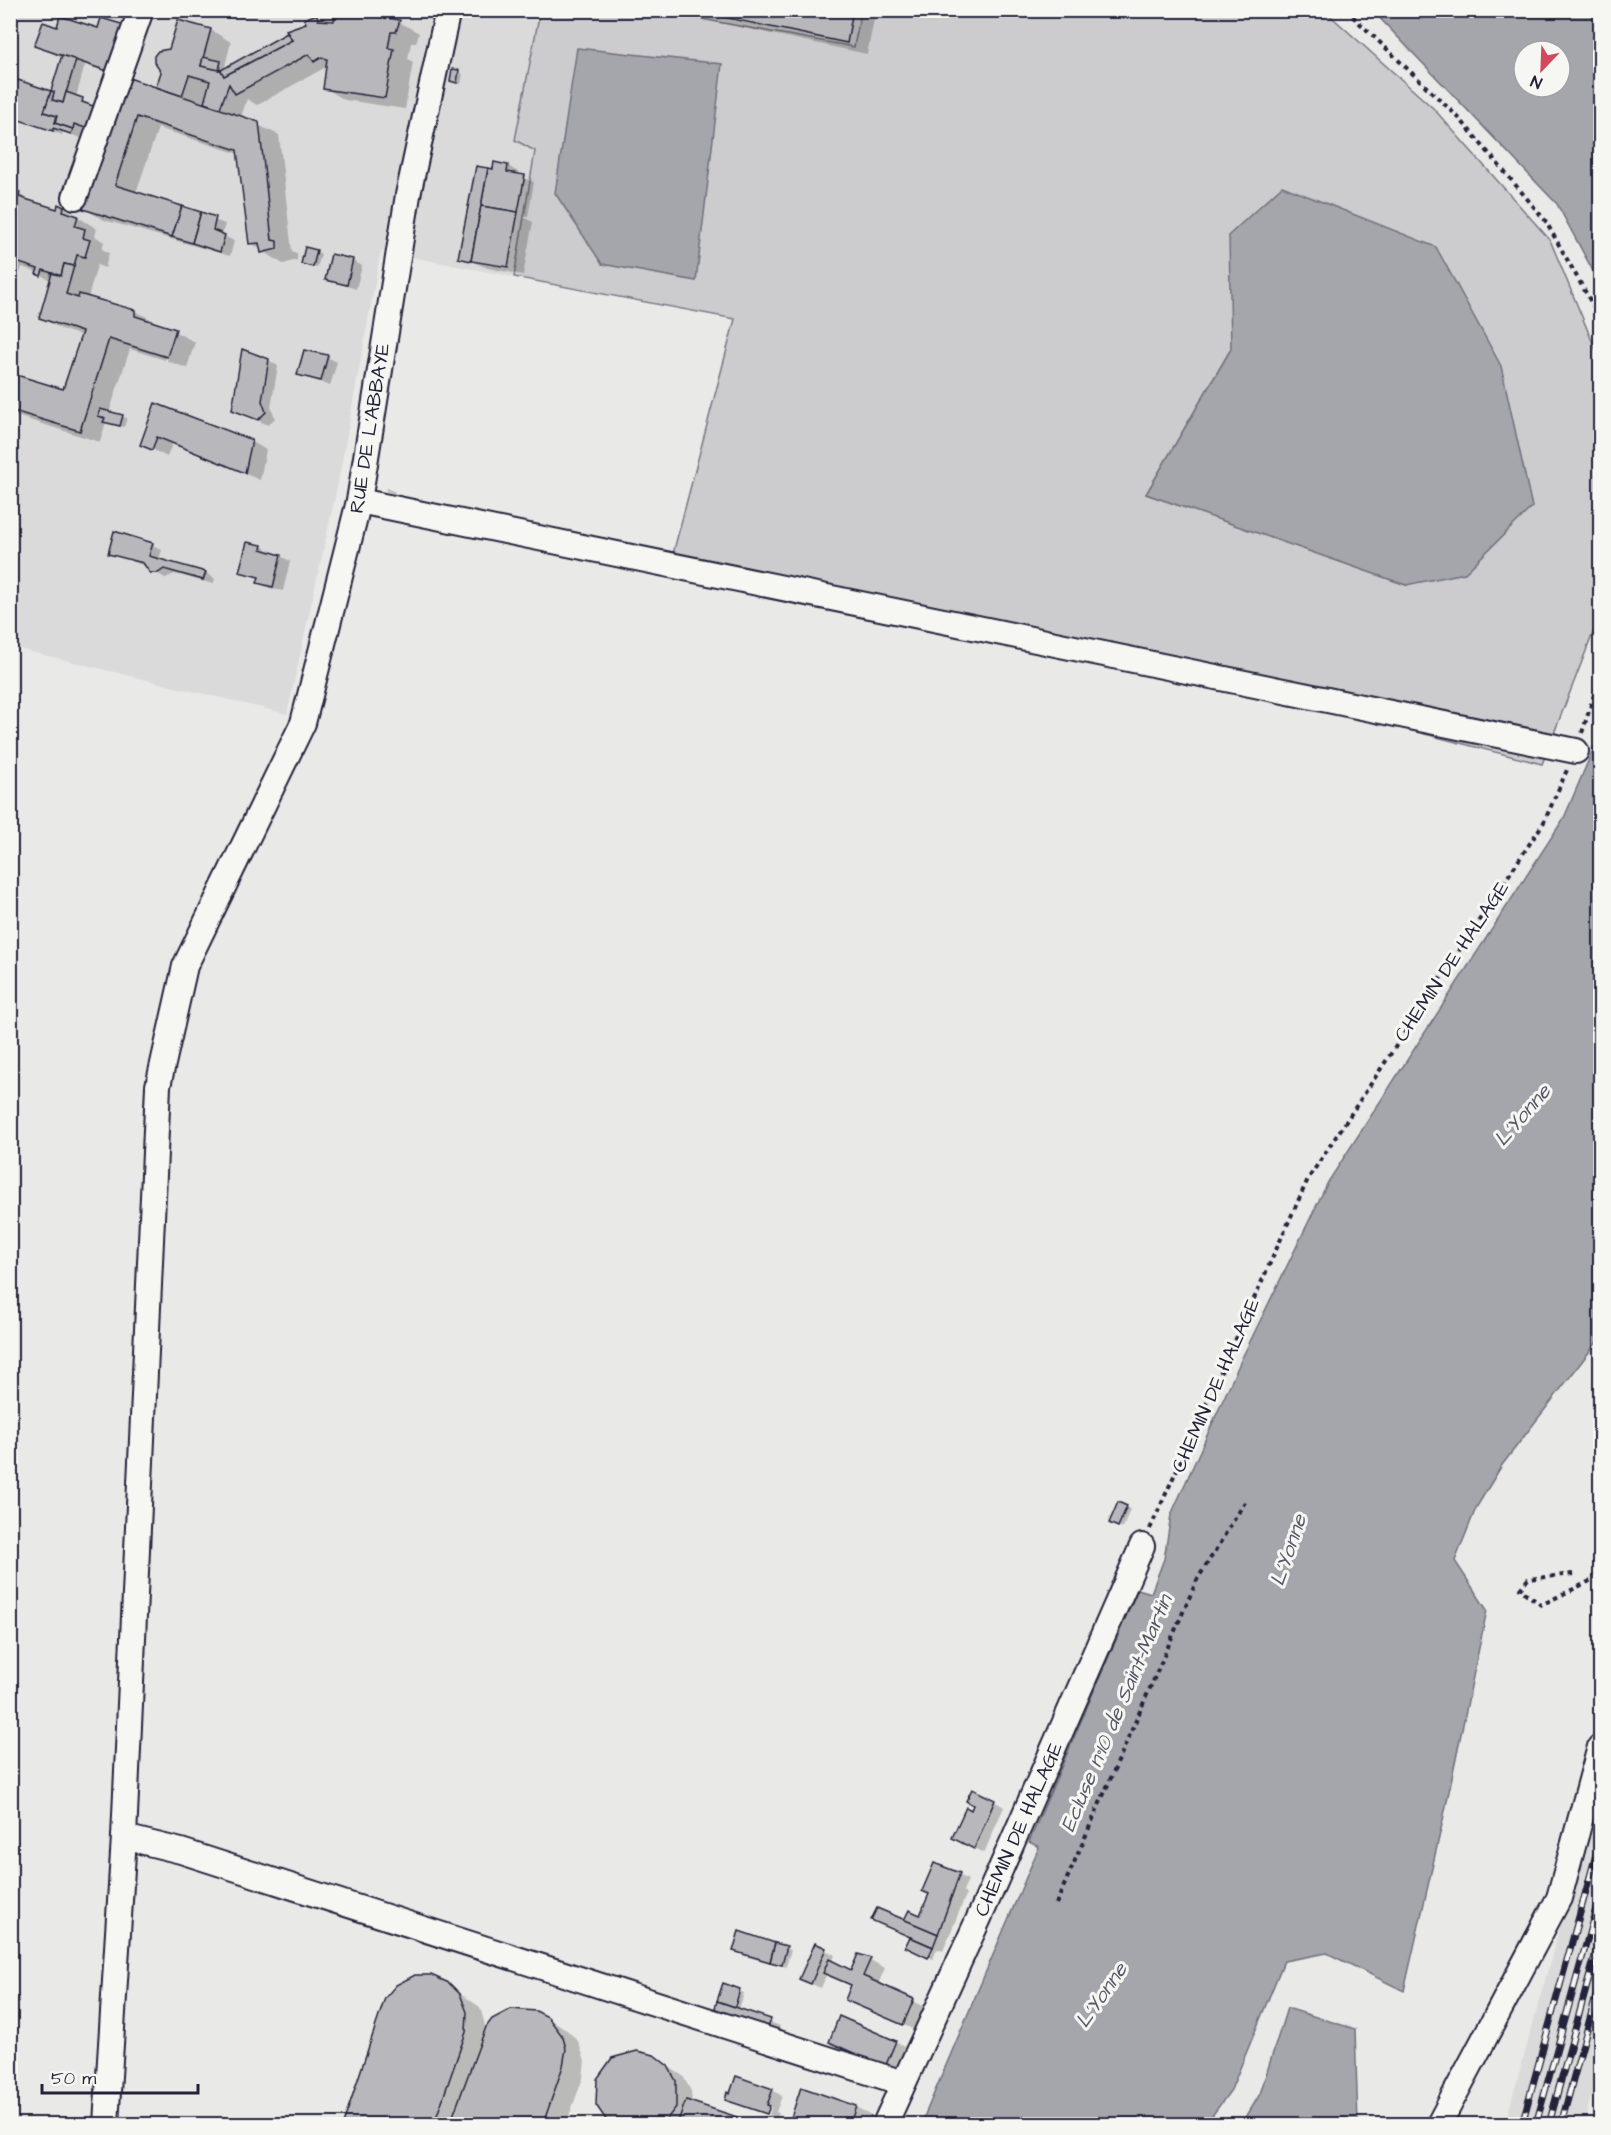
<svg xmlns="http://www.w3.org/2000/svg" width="1611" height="2135" font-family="'Architects Daughter',sans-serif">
	<rect width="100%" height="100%" fill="#e9e9e7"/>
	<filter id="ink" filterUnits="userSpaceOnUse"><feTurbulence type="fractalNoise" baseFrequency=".0167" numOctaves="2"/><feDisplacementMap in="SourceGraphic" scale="12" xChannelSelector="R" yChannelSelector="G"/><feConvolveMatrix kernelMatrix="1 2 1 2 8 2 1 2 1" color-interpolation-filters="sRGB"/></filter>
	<g filter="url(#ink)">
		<g fill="#dadada">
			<path d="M11,11H540L515,140L535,151L514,277L381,251L338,483L287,714L11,647Z"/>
			<path d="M657,11H861L854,47Z"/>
			<path d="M1600,1783V2062L1584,2124H1505Z"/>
		</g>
		<path fill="#ccccce" stroke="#777784" stroke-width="1.5" fill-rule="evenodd" d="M540,11H657L854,47L861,11H1325L1433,108L1550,240L1600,360V615L1542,764L1343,713L670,565L735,319L514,277L535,151L515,140ZM1231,349L1406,585L1146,494Z"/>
		<g fill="#a5a5ac" stroke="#71717f" stroke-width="1.5" fill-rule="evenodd">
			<path d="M1373,11H1600V284L1557,204ZM1524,51H1560V87H1524Z"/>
			<path d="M577,48L722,64L696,281L602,264L555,193Z"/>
			<path d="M1282,186L1436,247L1501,366L1532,507L1465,573L1406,585L1146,494L1231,349L1229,235Z"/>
			<path d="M1600,733V1338L1502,1465L1476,1508L1455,1561L1487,1610L1443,1820L1404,1991L1327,1953L1284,1961L1231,2090L1206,2124H921L1039,1847L1029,1842L1138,1589L1151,1593L1164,1559L1171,1515L1242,1358L1328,1182L1564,818Z"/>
			<path d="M1287,2008L1355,2029L1358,2124H1242L1260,2094Z"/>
		</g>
		<g fill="#0003" fill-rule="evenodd">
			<path d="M361,10H385V20L399,22L419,33L416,43H411L408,59L413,62L405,109L345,100L325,88L326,67L257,105L247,99L241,117L279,135L292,252L297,254V260L283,264L251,243L239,154L158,128L136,193L225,224L222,235L234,241L230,256L104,220L84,209L108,136L84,129L81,138L63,132L62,135L10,116L52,93L62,58L36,45L44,24L129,79L157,89L179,22L211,30L231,42L224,70L290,33L288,30L294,27L297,29L317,16L335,23L357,15ZM85,65L127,79L114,118L76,97Z"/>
			<path d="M658,10H876L867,54Z"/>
			<path d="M453,71L463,74L461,84L451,80Z"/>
			<path d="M496,164L508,166L518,172L517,175L534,182L528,217H523L533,222L523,275L488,268L460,257Z"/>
			<path d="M19,194L38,205L58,211L59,206L64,208L97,229L95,236L104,242L102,249L109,253L105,268L97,265L88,298L135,311L195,342L187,368L167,361L176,332H173L165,360L130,349L109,413L127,418L124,427L106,422L100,442L10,414V374L64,390L82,336L61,329L41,318L51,281L38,273L22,267L20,273L10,269V196L15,197Z"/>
			<path d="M317,252L321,254L317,268L303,263Z"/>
			<path d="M352,260L362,266L356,289L326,279Z"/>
			<path d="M327,357L337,362L330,386L299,374Z"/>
			<path d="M268,360L278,366L271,407L275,418L268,425L233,409Z"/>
			<path d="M156,405L251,441L266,450L260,480L172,444L167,457L142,444Z"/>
			<path d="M386,488L395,492V494L386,491Z"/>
			<path d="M152,545L162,550L159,560L206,573L215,579L213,584L175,574L165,578L145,566L110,553Z"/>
			<path d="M261,546L290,561L283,591L269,588L259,582L260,579L241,571Z"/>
			<path d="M1119,1504L1130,1509L1123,1528L1115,1525Z"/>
			<path d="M994,1801L1004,1807L984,1853L964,1843L972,1812Z"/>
			<path d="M959,1875L968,1880L963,1891L966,1895L943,1951L937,1949L933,1959L911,1949V1938L873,1920L905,1922L921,1917Z"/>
			<path d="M740,1933L791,1950L786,1967L744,1956L734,1950Z"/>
			<path d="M816,1945L835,1955L832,1962L852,1972L870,1960L885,1968L878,1985L929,2009L919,2032L847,1999L852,1986L827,1974L821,1988L811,1984Z"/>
			<path d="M439,1979L480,2007L486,2029L547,2018L568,2031L578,2041L585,2061L583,2078L566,2124H345L386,1999Z"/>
			<path d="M724,1985L744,1993L739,2010L780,2026L775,2041L723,2023Z"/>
			<path d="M895,2042L905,2047L895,2071L841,2047Z"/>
			<path d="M620,2056L653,2057L683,2076L691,2091L692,2104L754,2124H612L605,2119L597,2104L596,2088L607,2065Z"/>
			<path d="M802,2089L856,2107L876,2119L874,2124H791Z"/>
			<path d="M772,2090L782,2096L776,2112L779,2113L777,2118L769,2115L772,2106H769L766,2114L726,2099Z"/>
		</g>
		<g fill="#b8b8bc" stroke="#22223b" stroke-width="1.5">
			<path d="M335,10L400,20L396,32H391L388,48L394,49L385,98L323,89L327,59L322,57L314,62L309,54L235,94L229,84L220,108L204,103L210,81L189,75L182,96L156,87L161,72L154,62V56L158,51L169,49L178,20L211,29L201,66L221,70L224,76L292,40L286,30L306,23L304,19L317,14L318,20L334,21Z"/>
			<path d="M356,10H381V17L351,13Z"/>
			<path d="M690,10H853L847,43Z"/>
			<path d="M60,16L98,28L101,18L128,26L113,73L34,46L43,22L57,27Z"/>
			<path d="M287,33L292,40L224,76L221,70Z"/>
			<path d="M62,55L76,60L63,103L52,100L54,92L51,91Z"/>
			<path d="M203,57L221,61L219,70L201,66Z"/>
			<path d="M452,69L459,70L457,83L450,81Z"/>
			<path d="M126,77L259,122L272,240L277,241V249L261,253L259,243L249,244L237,150L137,117L115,185L182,206L172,237L83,209Z"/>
			<path d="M18,80L51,91L44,112L57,116L55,123L73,129L71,134L53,128V131L10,117V103Z"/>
			<path d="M51,91L54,92L52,100L63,103L66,92L83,98L82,102L104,110L97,132L74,124L73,129L55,123L57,116L44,112Z"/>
			<path d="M494,162L508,165L507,172L525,175L518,212L481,206L488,168L493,169Z"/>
			<path d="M476,166L488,168L471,261L458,258Z"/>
			<path d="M16,191L20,192L19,197L57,209L58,204L64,207L63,211L78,216L75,226L85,229L83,238L90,240L85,257L77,255L74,266L64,264L61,276L43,270L41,276L36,274L38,269L10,260V194L14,195Z"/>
			<path d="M182,206L201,212L192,243L172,237Z"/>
			<path d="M481,206L518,212L508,267L471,261Z"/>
			<path d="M201,212L216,217L213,230L225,235L220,252L192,243Z"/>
			<path d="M305,247L317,250L313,267L301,264Z"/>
			<path d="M331,254L353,259L347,285L325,280Z"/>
			<path d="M64,264L74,266L66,294L78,298L79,294L135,310V316L176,329L167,357L109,339L80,431L10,410V373L63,389L82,332L39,318L52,273L61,276Z"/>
			<path d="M242,349L269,359L262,401L266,412L258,420L232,410Z"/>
			<path d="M304,350L328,355L321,381L297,375Z"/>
			<path d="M155,403L252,440L245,473L157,437L152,450L140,445Z"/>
			<path d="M100,409L123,415L120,426L103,422L105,418L98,416Z"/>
			<path d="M114,531L153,543L149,556L206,572L203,580L164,569L158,573H150L143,563L108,554Z"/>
			<path d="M247,542L262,545L261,549L281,555L273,587L257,583L259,577L239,572Z"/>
			<path d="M1118,1502L1127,1506L1118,1527L1109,1523Z"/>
			<path d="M972,1789L995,1800L974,1849L952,1838L966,1807L971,1810L973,1805L966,1801Z"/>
			<path d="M934,1863L960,1873L938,1934L904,1920L909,1910L920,1915L929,1894L922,1891Z"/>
			<path d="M877,1908L938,1934L933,1947L871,1920Z"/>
			<path d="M739,1931L775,1943L770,1962L733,1951Z"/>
			<path d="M910,1937L933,1947L928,1958L905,1947Z"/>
			<path d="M775,1943L787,1946L782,1965L770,1962Z"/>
			<path d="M815,1943L826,1948L811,1984L799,1979Z"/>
			<path d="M858,1954L871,1958L863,1976L914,1999L903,2025L845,2000L851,1985L823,1973L829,1959L851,1970Z"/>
			<path d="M415,1975H431L449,1983L460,1994L467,2012L466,2032L434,2124H343L385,1998L396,1985Z"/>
			<path d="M723,1983L740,1989L735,2007L717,2001Z"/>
			<path d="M717,2001L771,2019L765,2036L712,2019Z"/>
			<path d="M511,2009L536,2011L548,2017L563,2037L566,2049L563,2066L543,2124H450L486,2027L492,2019Z"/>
			<path d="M839,2016L896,2041L885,2067L829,2042Z"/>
			<path d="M637,2051L654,2055L668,2066L676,2081V2107L663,2124H609L596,2105L597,2079L612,2058Z"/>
			<path d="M736,2076L773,2089L767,2105L770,2106L767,2114L725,2100L727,2092L730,2093Z"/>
			<path d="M801,2087L856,2106L850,2124H789Z"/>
			<path d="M686,2100L758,2124H677Z"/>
		</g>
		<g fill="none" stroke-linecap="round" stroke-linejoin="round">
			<defs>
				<g id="minor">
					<path d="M75,197L141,10"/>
					<path d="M359,501L1576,751"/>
					<path d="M124,1837L181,1851L903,2083"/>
					<path d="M106,2124L124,1837L158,1086L185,966L303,723L359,501L408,195L448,10"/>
					<path d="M885,2124L984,1907L1142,1546"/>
					<path d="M1439,2124L1559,1898L1600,1747"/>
				</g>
			</defs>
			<use href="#minor" stroke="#22223b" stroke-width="28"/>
			<g stroke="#22223b" stroke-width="4" stroke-dasharray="4.5 4.5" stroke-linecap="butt">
				<path d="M1346,10L1460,119L1545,220L1600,318"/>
				<path d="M1582,733L1600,676"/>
				<path d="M1150,1529L1308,1179L1544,822L1567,770"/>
				<path d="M1573,1574L1528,1579L1520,1589L1541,1605L1600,1576"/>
				<path d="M1056,1904L1197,1580L1245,1502"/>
			</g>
			<use href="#minor" stroke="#f6f6f2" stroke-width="24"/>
			<defs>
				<g id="rail">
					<path d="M1522,2124L1600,1840"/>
					<path d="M1536,2124L1600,1894"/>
					<path d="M1549,2124L1600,1938"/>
					<path d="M1561,2124L1600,1982"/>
				</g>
			</defs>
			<use href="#rail" stroke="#22223b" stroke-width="7"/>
			<use href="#rail" stroke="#f6f6f2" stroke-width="4.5" stroke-dasharray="14" stroke-linecap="butt"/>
		</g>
	</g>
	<g text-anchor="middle" stroke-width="6" stroke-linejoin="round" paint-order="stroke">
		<g font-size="20" fill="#22223b" stroke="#f6f6f2">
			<text transform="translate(369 428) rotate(-81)" y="7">RUE DE L'ABBAYE</text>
			<text transform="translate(1451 961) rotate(-56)" y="7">CHEMIN DE HALAGE</text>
			<text transform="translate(1215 1385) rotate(-66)" y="7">CHEMIN DE HALAGE</text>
			<text transform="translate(1018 1829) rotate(-66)" y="7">CHEMIN DE HALAGE</text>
		</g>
		<g font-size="21" font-style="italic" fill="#565668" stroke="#f6f6f2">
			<text transform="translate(1522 1115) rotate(-49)" y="7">L'Yonne</text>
			<text transform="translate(1288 1550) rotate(-71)" y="7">L'Yonne</text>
			<text transform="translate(1116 1713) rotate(-67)" y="7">Ecluse n°10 de Saint-Martin</text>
			<text transform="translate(1101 1995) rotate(-55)" y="7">L'Yonne</text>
		</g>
	</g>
	<rect width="1611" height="2135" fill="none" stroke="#f6f6f2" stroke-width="36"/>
	<rect x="18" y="18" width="1575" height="2099" fill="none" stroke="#22223b" stroke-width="2" filter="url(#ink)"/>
	<g transform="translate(1542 69) rotate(203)"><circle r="28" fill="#f6f6f2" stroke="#a1a1a9" stroke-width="1.5"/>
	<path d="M0-4.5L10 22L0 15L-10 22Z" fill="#d1495b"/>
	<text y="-9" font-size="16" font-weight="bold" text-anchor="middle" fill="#22223b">N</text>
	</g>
	<path d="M42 2084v9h156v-9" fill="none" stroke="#22223b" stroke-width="3"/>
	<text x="51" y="2084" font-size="18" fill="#22223b" stroke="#f6f6f2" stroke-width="4.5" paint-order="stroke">50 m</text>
</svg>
